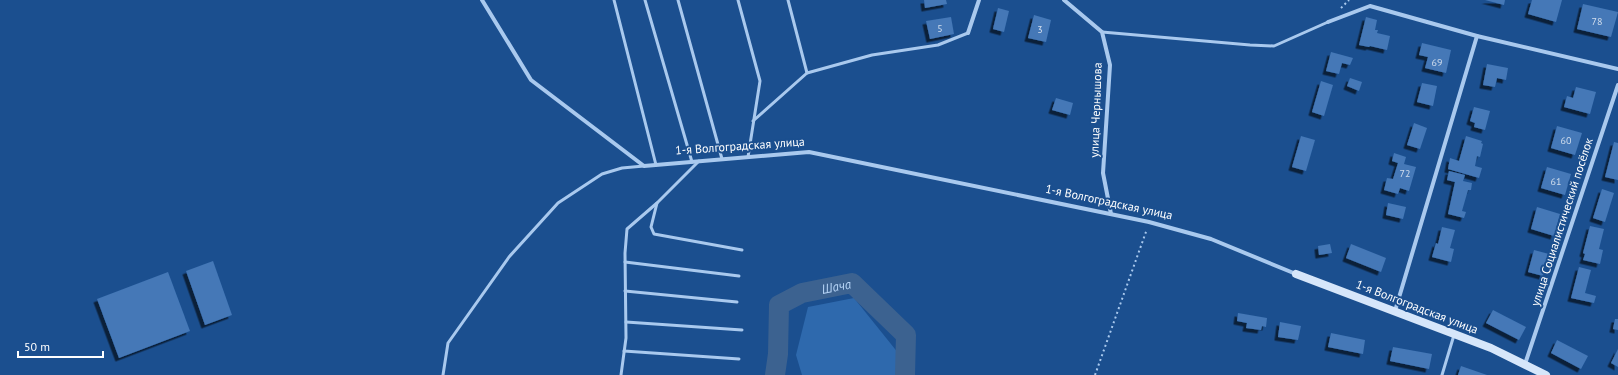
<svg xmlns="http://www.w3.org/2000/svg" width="1618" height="375" font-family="'PT Sans',sans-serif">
	<defs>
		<filter id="shadow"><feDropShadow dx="-3.5" dy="3.5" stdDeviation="0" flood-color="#0009"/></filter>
	</defs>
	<rect width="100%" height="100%" fill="#1b4f8f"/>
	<path fill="#2e69ad" d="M854,298L903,359L906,375H802L796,355L808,307Z"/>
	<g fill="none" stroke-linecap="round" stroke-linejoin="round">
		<path stroke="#3c6290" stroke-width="20" id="s1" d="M775,375L778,354L779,305L802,293L852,283L906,335L905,375"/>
	</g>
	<g fill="#4478b7" filter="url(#shadow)">
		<path d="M924,0H946L947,4L925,8Z"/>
		<path d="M1485,0H1505L1504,5Z"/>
		<path d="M1532,0H1562L1556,22L1528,14Z"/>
		<path d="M1583,4L1618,12L1611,37L1577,29Z"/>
		<path d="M998,8L1009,11L1004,32L993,29Z"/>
		<path d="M1034,15L1051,20L1046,42L1028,38Z"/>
		<path d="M951,17L954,34L930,39L926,21Z"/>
		<path d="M1366,17L1377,20L1375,30H1378L1377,33L1390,36L1387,50L1370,46L1369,47L1359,45Z"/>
		<path d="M1422,43L1451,50L1446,73L1425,68L1428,57L1419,55Z"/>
		<path d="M1331,52L1353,58L1350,65L1342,63L1339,74L1326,71Z"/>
		<path d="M1487,64L1508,68L1506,80L1497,78L1495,87L1483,85Z"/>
		<path d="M1350,78L1362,82L1359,91L1347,86Z"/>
		<path d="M1321,81L1333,85L1324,116L1312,112Z"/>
		<path d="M1422,83L1437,86L1433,106L1417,102Z"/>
		<path d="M1576,87L1596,92L1590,114L1564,107L1567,96L1573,98Z"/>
		<path d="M1056,98L1073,103L1070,115L1052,110Z"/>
		<path d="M1474,107L1490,111L1485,130L1474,127L1475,123L1470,121Z"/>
		<path d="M1414,123L1427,128L1420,149L1407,145Z"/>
		<path d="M1557,126L1582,133L1575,155L1551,148Z"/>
		<path d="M1301,136L1315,140L1306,171L1292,167Z"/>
		<path d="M1466,136L1482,141L1481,143L1483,144L1480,157L1477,156L1475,166L1482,168L1479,178L1448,169L1450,158L1459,161Z"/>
		<path d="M1614,142L1618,143V180L1605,177Z"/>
		<path d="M1394,153L1406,157L1404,164L1416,167L1409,191L1400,188L1398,194L1384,190L1387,178L1393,179L1398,163L1392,161Z"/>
		<path d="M1547,167L1571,174L1565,195L1541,188Z"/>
		<path d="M1449,171L1465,175L1463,181L1472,183L1471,190H1468L1462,211L1466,212L1464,218L1448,214L1455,182L1447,180Z"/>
		<path d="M1602,189L1614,193L1605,222L1593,218Z"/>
		<path d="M1388,203L1406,207L1403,219L1386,215Z"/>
		<path d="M1537,207L1560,214L1554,236L1531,229Z"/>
		<path d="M1590,226L1604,229L1599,249L1603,250L1600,264L1583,260L1585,254L1583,253Z"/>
		<path d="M1442,227L1455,230L1450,248L1454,249L1451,262L1432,257L1436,243L1438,244Z"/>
		<path d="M1330,244L1332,253L1319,255L1318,246Z"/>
		<path d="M1351,244L1386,258L1381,272L1346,258Z"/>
		<path d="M1534,250L1549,254L1543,276L1528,272Z"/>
		<path d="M213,261L232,315L205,325L186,271Z"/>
		<path d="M1579,267L1591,270L1585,293L1596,296L1594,303L1571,298Z"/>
		<path d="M168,272L190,331L119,358L97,299Z"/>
		<path d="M1493,310L1526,327L1519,340L1486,323Z"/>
		<path d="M1238,313L1267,318L1266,327L1262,326L1261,330L1246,328L1247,323L1237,321Z"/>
		<path d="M1615,319H1618V330L1613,329Z"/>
		<path d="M1280,322L1301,326L1298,340L1278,337Z"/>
		<path d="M1331,333L1365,340L1363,354L1328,347Z"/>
		<path d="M1557,340L1588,356L1581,369L1551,353Z"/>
		<path d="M1393,347L1432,354L1429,369L1390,361Z"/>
		<path d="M1618,349V367L1611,363Z"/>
		<path d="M1461,366L1487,375H1458Z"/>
	</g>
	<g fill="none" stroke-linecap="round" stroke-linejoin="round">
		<g stroke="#a9c9ee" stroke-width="2" stroke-dasharray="2 3" stroke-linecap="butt">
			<path d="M1341,8L1349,0"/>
			<path d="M1095,375L1147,229"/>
		</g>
		<g stroke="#a9c9ee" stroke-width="3">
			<path d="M614,0L656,165"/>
			<path d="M645,0L692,162"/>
			<path d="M678,0L722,159"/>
			<path d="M738,0L760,81L748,157"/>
			<path d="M1102,32L1250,45L1274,46L1328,22"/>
			<path d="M807,73L872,55L938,45L968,33"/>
			<path d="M753,121L807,73L788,0"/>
			<path d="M699,161L657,203L651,227L654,234L742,250"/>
			<path d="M625,262L739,276"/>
			<path d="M625,291L737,302"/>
			<path d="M626,322L742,330"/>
			<path d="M624,351L739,359"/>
			<path d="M443,375L448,343L509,257L558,203L602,174L622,168L644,166"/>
			<path d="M621,375L626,338L625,253L627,229L657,203"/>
			<path d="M1442,375L1454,335"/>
		</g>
		<g stroke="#a9c9ee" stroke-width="4">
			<path d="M482,0L531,80L644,166L809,152L1149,222L1211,239L1296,274"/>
			<path d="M1064,0L1102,32L1110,65L1103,173L1111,214"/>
			<path d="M1328,22L1370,6L1477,36L1618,69"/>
			<path d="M968,33L979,0"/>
			<path d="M1395,311L1477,36"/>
			<path d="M1525,364L1618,85"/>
		</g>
		<path stroke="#d6e6fa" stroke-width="8" d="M1296,274L1491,348L1546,375"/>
	</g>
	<g text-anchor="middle" stroke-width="4" stroke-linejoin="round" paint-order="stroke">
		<g font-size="10" fill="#d0dded">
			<text x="1597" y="25">78</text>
			<text x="940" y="32">5</text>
			<text x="1040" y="33">3</text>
			<text x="1437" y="66">69</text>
			<text x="1566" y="144">60</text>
			<text x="1405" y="177">72</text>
			<text x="1556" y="185">61</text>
		</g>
		<g font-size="12" fill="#fff" stroke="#1b4f8f">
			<text transform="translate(1096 110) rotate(-88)" y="4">улица Чернышова</text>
			<text transform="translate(740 146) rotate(-4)" y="4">1-я Волгоградская улица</text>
			<text transform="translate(1109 202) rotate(12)" y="4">1-я Волгоградская улица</text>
			<text transform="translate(1562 222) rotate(-72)" y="4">улица Социалистический посёлок</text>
			<text transform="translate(1417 307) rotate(21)" y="4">1-я Волгоградская улица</text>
		</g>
		<g font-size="13" font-style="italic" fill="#b5d3f5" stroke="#1b4f8f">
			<text dy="5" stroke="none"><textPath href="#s1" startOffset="131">Шача</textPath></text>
		</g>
	</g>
	<path d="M18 351v6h85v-6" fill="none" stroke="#ffffff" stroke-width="2"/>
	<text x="24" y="351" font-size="12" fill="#ffffff" stroke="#1b4f8f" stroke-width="3" paint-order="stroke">50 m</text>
</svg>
